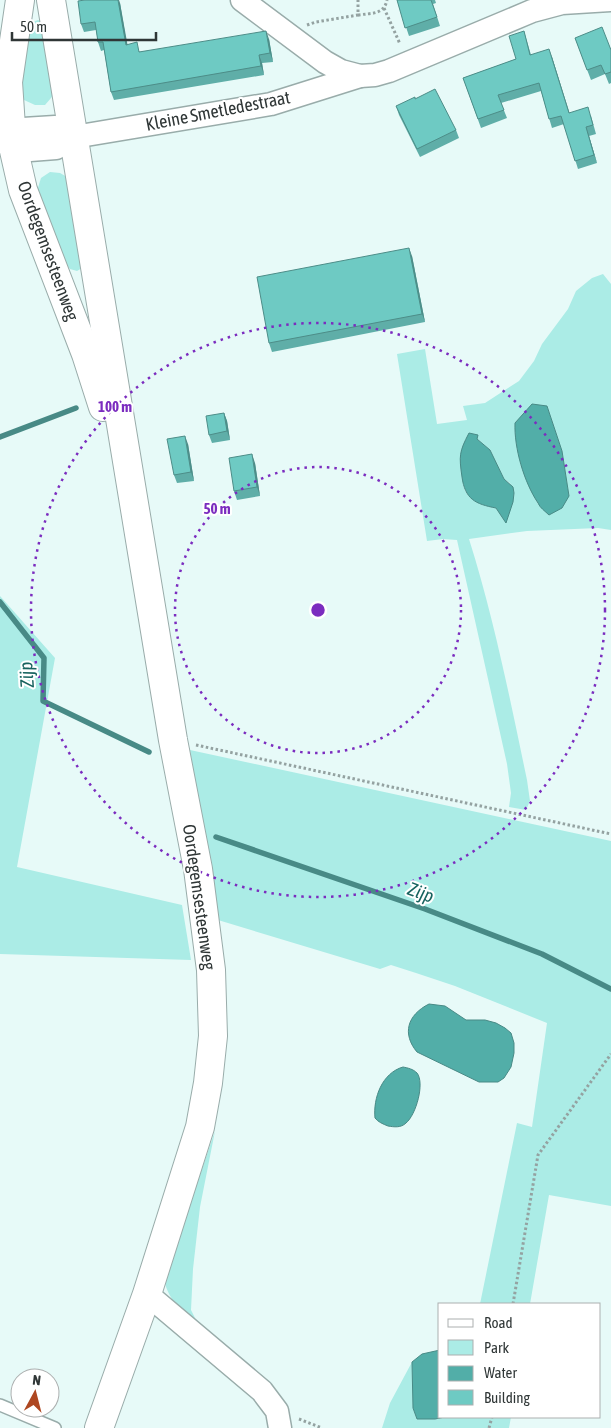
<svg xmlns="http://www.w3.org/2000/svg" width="611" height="1428" font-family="'Asap Condensed',sans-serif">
	<rect width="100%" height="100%" fill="#e7faf8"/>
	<g fill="#abece6" fill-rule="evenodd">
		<path d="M38,20L44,23L57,87L51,98L45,105H35L24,100L21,91L30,23Z"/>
		<path d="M50,172L60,173L67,177L82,268L77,271L70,269L67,265L37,191L41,178Z"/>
		<path d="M603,274L611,284V530L598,528L527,531L469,539C494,618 510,699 527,780L530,801L526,810L509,807L511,793L507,764L457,540L443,539L427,541L397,354L425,349L437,424L467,420L463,406L485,403L519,381L534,361L542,344L568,309L576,291L592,278ZM547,406L562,451L569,496L538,504C526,479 514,452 515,423ZM476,438L490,450L504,479L510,483L514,493L506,522L496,508C447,498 464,472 476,438Z"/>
		<path d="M0,596L55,658L17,867L182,905L191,960L0,954Z"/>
		<path d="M190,750L611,841V1206L549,1195L530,1304H480L517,1123L532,1127L547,1023L455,986L416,973L391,965L380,969L218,920Z"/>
		<path d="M215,1131L200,1207L193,1269L191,1310L200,1328C184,1313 169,1302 164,1280Z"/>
		<path d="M412,1362L413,1408L417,1419L445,1417H511L509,1428H382L390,1403Z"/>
	</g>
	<g fill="#52aea8" stroke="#488a86">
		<path d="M532,404L547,406L562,451L569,496L562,508L549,515C545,511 540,508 538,503C524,482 514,448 515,423Z"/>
		<path d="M469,433L478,435L477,439L490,450L504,479L513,487L514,493L513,502L506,523L496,508C475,504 465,499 462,477C459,456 459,452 469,433Z"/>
		<path d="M429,1004L445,1006L466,1020H485L496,1023L505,1028L511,1033L514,1043V1053L511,1067L504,1078L498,1082H479L417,1052C402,1034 407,1015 429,1004Z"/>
		<path d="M403,1067C408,1068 413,1069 417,1073C425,1083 416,1115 406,1123C401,1128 394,1127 388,1126C383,1124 378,1122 375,1118C373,1098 382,1073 403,1067Z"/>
		<path d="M440,1350V1417H445L435,1419H417L413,1408L412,1362L422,1354Z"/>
	</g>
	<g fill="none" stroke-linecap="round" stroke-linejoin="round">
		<g stroke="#488a86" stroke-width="5.5">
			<path d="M0,437L76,408"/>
			<path d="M0,602L44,658L43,701L149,752"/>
			<path d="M216,837L425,909L542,954L611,989"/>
		</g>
		<defs>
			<path id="service" d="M0,1405L55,1428"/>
			<g id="minor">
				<path d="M242,0L325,62L341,71L360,76L375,75L389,71L532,11L562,3L611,0"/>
				<path d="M0,142H12L30,150L56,148L74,137L271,104L360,76"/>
				<path d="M12,142L23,129L55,127L74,137"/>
				<path d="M147,1294L262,1391L277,1411L280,1428"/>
			</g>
			<g id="tertiary">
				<path d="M20,0L8,82L12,142L23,190L86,354L103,407"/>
				<path d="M51,0L173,740L198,869L211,970L213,1036L208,1083L200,1127L147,1294L99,1428"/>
			</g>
		</defs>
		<use href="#service" stroke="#99acaa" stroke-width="14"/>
		<use href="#minor" stroke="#99acaa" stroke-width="25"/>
		<use href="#tertiary" stroke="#99acaa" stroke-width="30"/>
		<g stroke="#94a2a1" stroke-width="3" stroke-dasharray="2.5 2.5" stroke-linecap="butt">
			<path d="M384,8L400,44"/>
			<path d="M358,15C371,13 384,15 387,0"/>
			<path d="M307,25L316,22L358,15V0"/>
			<path d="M196,745L611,834"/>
			<path d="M513,1304L538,1155L611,1054"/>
			<path d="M299,1419L322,1428"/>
			<path d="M489,1428L492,1417"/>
		</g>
		<use href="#service" stroke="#fff" stroke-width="11"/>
		<use href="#minor" stroke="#fff" stroke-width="22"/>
		<use href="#tertiary" stroke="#fff" stroke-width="28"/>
	</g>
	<g fill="#5faea8">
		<path d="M397,0H435L436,3L433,4L440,26L409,36Z"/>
		<path d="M120,3L127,45L140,52L269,39L273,62L262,63L264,75L114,100L111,92L104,50L101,51L98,42L96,30L84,32L81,24Z"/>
		<path d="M524,31L531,55L552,57L569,113L591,116L596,134L589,136L597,163L578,169L564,124L552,128L541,91L501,103L507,118L481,128L463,78L516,59Z"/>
		<path d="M575,38L611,50V83L609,84L605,74L591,80Z"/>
		<path d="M396,106L456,130L459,138L420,157L399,115Z"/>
		<path d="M412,256L425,322L272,352L269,343Z"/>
		<path d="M224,413L227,421L230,440L212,443L209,435Z"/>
		<path d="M188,444L194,481L177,483L174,475Z"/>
		<path d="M255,463L260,496L237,500L234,491Z"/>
	</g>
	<g fill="#4d8d88">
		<path d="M118,0H119L120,3L129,53L126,45Z"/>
		<path d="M266,31L269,39L273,62L270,53Z"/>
		<path d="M549,49L552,57L572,121L569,113Z"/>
		<path d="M259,55L262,63L264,75L261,66Z"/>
		<path d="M586,127L589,136L597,163L594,155Z"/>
		<path d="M409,248L412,256L425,322L422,314Z"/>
		<path d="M224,413L227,421L230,440L227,431Z"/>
		<path d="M185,436L188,444L194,481L191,472Z"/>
		<path d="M252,454L255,463L260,496L257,487Z"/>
	</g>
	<g fill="#6ecac3" stroke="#4d8d88">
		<path d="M85,0H118L126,45L137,42L139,52L266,31L270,53L259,55L261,66L111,92L103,42H98L95,22L81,24L78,1Z"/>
		<path d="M397,0H431L437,17L405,28Z"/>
		<path d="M602,27L611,50V72L605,74L601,65L587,70L575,38Z"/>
		<path d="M524,31L530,55L549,49L569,113L588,107L593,125L586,127L594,155L575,161L561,116L549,119L539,83L498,95L504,110L478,119L463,78L516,59L509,36Z"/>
		<path d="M435,89L456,130L417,149L396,106L415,97V99Z"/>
		<path d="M409,248L422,314L269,343L257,277Z"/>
		<path d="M224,413L227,431L209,435L206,416Z"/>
		<path d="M185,436L191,472L174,475L167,439Z"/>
		<path d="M252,454L257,487L234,491L229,458Z"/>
	</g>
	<g fill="none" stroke="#7b2cbf" stroke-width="2.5" stroke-dasharray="2.5 5">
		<circle cx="318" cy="610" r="143"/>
		<circle cx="318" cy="610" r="287"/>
	</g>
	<g text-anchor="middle" stroke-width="4" stroke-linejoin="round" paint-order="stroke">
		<g font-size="18" fill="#2f3636" stroke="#fff">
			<text transform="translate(218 111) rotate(-11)" y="6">Kleine Smetledestraat</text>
			<text transform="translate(48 251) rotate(70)" y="6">Oordegemsesteenweg</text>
			<text transform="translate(199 897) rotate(82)" y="6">Oordegemsesteenweg</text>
		</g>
		<g font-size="19" font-style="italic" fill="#18635f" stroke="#fff">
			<text transform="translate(26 675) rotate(-94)" y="7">Zijp</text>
			<text transform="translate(421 892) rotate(20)" y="7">Zijp</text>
		</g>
	</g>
	<circle cx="318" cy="610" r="8" fill="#7b2cbf" stroke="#fff" stroke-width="2.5"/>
	<g font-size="15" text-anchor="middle" font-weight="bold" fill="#7b2cbf" stroke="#fff" stroke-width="4" stroke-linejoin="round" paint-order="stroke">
		<text x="115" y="412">100 m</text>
		<text x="217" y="514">50 m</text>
	</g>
	<rect x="438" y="1303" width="162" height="115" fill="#ffffff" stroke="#acafaf"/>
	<rect x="448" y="1319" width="25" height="8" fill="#ffffff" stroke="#acafaf"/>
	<text x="484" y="1328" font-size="15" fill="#2f3636">Road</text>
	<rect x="448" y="1340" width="25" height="15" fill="#abece6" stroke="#acafaf"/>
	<text x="484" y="1353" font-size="15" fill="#2f3636">Park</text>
	<rect x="448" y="1366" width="25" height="15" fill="#52aea8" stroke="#acafaf"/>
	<text x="484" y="1378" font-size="15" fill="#2f3636">Water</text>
	<rect x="448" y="1390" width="25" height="15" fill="#6ecac3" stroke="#acafaf"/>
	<text x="484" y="1403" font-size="15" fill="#2f3636">Building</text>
	<g transform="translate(35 1393) rotate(7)"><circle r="24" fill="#ffffff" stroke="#acafaf"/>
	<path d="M0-4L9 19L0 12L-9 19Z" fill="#ae4721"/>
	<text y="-8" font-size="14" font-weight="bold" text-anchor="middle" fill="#2f3636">N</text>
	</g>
	<path d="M12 32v8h144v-8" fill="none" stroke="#2f3636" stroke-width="2.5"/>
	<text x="20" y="32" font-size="15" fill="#2f3636" stroke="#ffffff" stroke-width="4" paint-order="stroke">50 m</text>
</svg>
